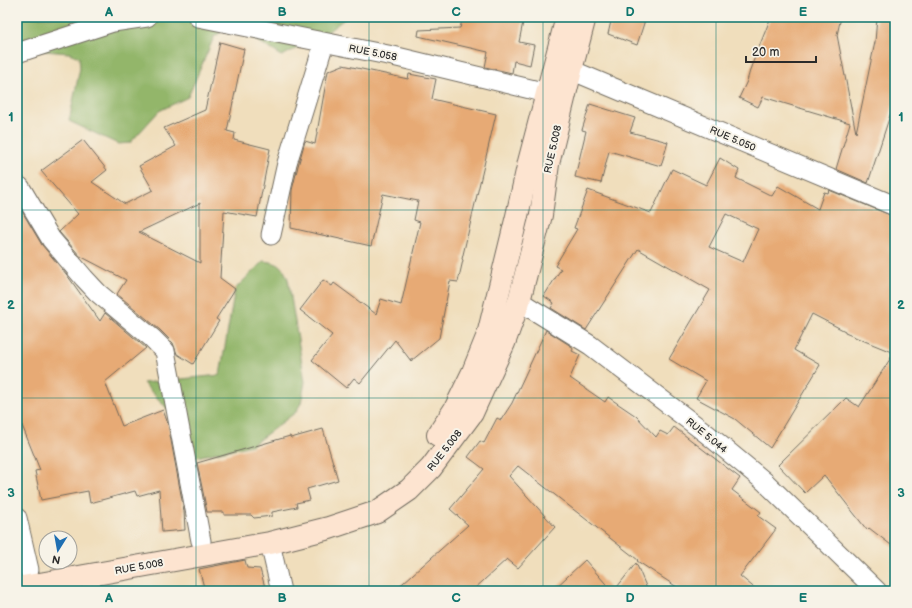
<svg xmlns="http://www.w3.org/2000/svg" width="912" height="608" font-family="'Balsamiq Sans',sans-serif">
	<rect width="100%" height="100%" fill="#f7f3e8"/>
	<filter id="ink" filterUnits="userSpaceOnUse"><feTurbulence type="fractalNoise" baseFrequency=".025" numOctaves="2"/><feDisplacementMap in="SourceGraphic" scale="8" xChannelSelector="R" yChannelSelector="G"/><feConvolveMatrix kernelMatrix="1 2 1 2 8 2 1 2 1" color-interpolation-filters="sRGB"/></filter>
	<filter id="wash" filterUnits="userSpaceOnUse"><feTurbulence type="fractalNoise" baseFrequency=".012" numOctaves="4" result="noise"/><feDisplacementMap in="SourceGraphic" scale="16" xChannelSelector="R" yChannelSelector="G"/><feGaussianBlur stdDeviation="0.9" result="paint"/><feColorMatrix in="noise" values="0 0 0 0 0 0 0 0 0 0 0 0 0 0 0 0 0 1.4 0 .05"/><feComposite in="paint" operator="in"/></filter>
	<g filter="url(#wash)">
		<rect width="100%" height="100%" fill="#f0debc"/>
		<g fill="#93b66b" stroke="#5f704b">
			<path d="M17,17H347L326,33L282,56L245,33L223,31L214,37L188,97L159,111L130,143L118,144L69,121L80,68L79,57L69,53L33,50L17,58Z"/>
			<path d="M263,261C278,263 282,264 288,279L305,382L301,403L296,412L252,445L187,459L179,421L143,383L220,375L235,289Z"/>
		</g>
		<g id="blocks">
			<g fill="#e7aa75" fill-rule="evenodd">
				<path d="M463,17H524L519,42L534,45L530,65L514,61L512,73L485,67L488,52L418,36L419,30L460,28Z"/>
				<path d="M612,17H646L637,45L608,34Z"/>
				<path d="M771,17H841L837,35L856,133L875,42L877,17H895V100L868,183L836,169L850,123L763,97L758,107L739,98L747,81L751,67Z"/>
				<path d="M220,42L244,49L227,131L235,133L234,140L270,149L257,217L224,211L220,278L235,289L216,319L219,321L193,364L177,354L173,343L160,330L117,294L126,280L80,256L60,233L59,232L78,214L41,171L83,140L107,170L92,182L125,204L153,190L139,166L176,146L164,128L205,110ZM200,203V263L139,232Z"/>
				<path d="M343,65L408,79L409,74L436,79L432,99L496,114L462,259L463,260L458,282L450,281L439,338L411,361L395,340L360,383L354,378L346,388L312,360L332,335L300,310L323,280L332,286L334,283L376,314L381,299L401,305L420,222L414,220L418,201L383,194L371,246L291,228L292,190L298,166L305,141L315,144L328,71Z"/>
				<path d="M590,104L635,118L630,132L668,142L661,166L609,151L601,183L575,177L586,131L582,130Z"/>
				<path d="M720,158L739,170L736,178L772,196L778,186L818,209L824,192L828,193L829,190L895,217V548L869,528L867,530L824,475L805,493L778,465L846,398L859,407L894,353L845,333V331L812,314L794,350L820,365L770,448L735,419L696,398L706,381L669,359L710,290L638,249L586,330L551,308L554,303L544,296L561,269L555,266L577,229L574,228L588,190L651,213L672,169L706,185ZM726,214L758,229L743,262L709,247Z"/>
				<path d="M17,203L42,245L67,275L100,321L105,313L146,348L105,382L122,426L163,410L168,424L184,511L185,530L162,532L159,490L137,496L135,491L90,503L88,491L41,500L35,471L40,470L17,413Z"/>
				<path d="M546,330L571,346L573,349L572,351L580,355L570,378L605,402L608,397L636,416L656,437L660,431L668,435L674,427L740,478L732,490L761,512L758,516L776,529L740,576L758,591H683L637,561L638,560L518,466L509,476L555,527L518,568L507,559L472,591H394L468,525L450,509L484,469L468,457L480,441L484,443L497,418L501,420L512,403Z"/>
				<path d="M323,429L338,480L307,489L310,500L296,503L297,507L272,512V516L254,518L251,515H224V512H207L197,463L290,436L291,438Z"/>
				<path d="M245,560L247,568L260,569L266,591H205L199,569Z"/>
				<path d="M585,560L612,591H552Z"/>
				<path d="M636,563L648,591H614Z"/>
			</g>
		</g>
	</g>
	<g filter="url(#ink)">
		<use href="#blocks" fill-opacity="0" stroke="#706a5e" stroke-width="1"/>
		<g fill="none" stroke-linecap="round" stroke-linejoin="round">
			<defs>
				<g id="minor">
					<path d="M198,17L393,56L547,93"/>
					<path d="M17,53L113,22L147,17"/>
					<path d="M571,70L895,206"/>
					<path d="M20,187L51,239L84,278L98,293L152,338L165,351L201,541"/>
					<path d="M271,235L287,163L324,43"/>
					<path d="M519,301L590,345L707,434L765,482L877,591"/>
					<path d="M17,518L29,570"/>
					<path d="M270,543L281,591"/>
				</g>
				<g id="secondary">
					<path d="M438,435L455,409L473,372L488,335L517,216L529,162L567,17"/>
					<path d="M17,588L270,543L329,528L377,512L409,490L431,468L472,413L504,343L519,301L541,215L548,164L571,70L585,17"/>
				</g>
			</defs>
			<use href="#minor" stroke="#706a5e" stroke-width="21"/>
			<use href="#secondary" stroke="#706a5e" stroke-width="24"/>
			<use href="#minor" stroke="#fff" stroke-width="19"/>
			<use href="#secondary" stroke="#fde4d0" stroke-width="22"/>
		</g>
	</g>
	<path fill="none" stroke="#0f766e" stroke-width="1" stroke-opacity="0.55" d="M196,17V591M369,17V591M543,17V591M716,17V591M17,210H895M17,398H895"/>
	<g text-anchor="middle" stroke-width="4" stroke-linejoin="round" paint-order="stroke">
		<g font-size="10" fill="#2b2b2b" stroke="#f7f3e8">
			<text transform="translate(373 52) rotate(11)" y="4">RUE 5.058</text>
			<text transform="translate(733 138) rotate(23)" y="4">RUE 5.050</text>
			<text transform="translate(552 149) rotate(-77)" y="4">RUE 5.008</text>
			<text transform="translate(707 435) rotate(39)" y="4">RUE 5.044</text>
			<text transform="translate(444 450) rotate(-52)" y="4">RUE 5.008</text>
			<text transform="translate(139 566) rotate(-10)" y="4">RUE 5.008</text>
		</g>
	</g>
	<rect width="912" height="608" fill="none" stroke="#f7f3e8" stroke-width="44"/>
	<g transform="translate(58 550) rotate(191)"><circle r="19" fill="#f7f3e8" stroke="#a5a39c"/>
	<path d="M0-3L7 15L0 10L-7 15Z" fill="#1f6fb2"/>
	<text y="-6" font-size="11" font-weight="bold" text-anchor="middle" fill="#2b2b2b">N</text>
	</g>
	<path d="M746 56v6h70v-6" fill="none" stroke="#2b2b2b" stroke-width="2"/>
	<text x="752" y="56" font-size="12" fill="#2b2b2b" stroke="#f7f3e8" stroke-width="3" paint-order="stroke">20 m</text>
	<rect x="22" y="22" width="868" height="564" fill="none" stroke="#0f766e" stroke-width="1.5"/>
	<g font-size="13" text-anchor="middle" font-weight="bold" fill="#0f766e">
		<text x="109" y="16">A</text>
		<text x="282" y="16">B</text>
		<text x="456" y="16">C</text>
		<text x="630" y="16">D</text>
		<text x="803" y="16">E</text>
		<text x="11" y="121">1</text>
		<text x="901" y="121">1</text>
		<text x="11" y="309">2</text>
		<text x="901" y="309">2</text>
		<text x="11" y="497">3</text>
		<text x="901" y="497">3</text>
		<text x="109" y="602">A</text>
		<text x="282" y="602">B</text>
		<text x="456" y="602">C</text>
		<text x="630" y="602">D</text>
		<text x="803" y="602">E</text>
	</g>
</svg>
